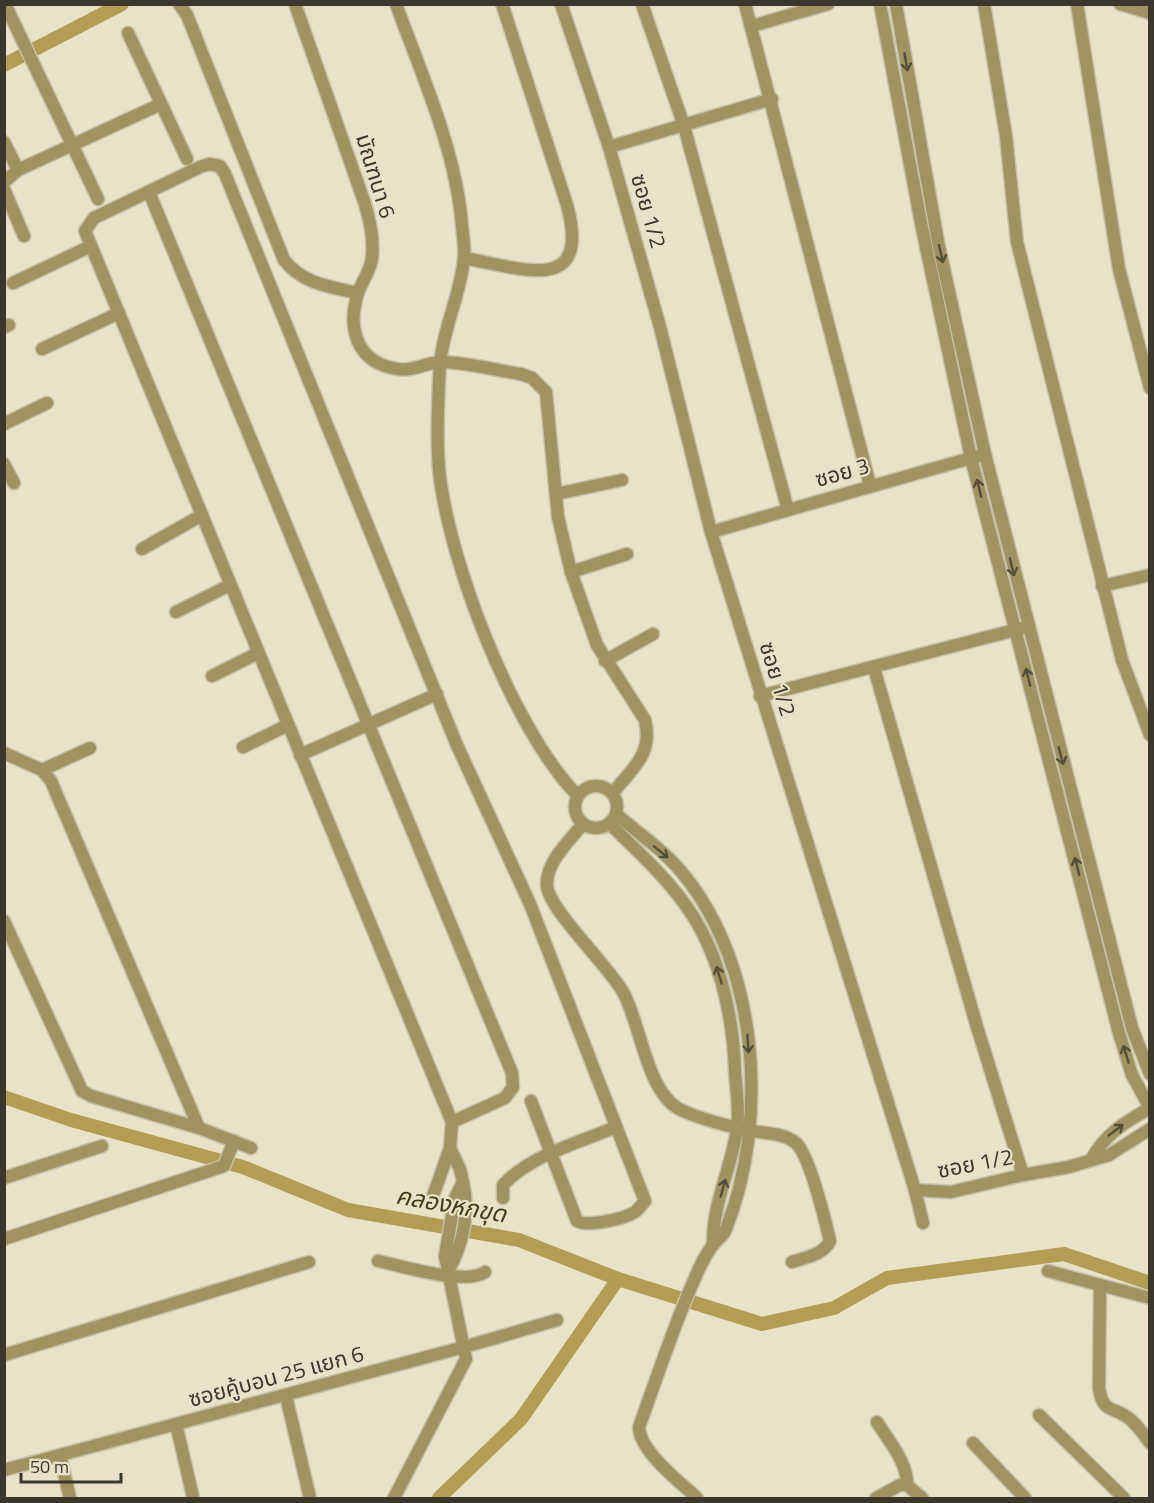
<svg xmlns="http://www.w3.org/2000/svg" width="1154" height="1503" font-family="'Titillium Web','Noto Sans Thai',sans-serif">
	<rect width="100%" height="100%" fill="#e9e1c8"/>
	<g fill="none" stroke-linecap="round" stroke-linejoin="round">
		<g stroke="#b39d52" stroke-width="14">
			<path d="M4,65L122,4"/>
			<path d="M4,1097L71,1120L243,1167L348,1210L519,1240L618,1279L521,1419L439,1498"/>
			<path d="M618,1279L762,1324L834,1308L887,1278L1064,1254L1150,1283"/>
		</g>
		<defs>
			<g id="street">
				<path d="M5,4L98,199"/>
				<path d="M179,4L187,15L284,260C303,284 330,287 358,293"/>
				<path d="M295,4L365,204C370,222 374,239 372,258C371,270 362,281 358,293C347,328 356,363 398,369C414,372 428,361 443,362C469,363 495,370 521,374L532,378L546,392L558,517L571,572L597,645L645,720C653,755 633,767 613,793"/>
				<path d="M396,4C422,76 456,150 462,226C463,236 465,248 464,258C461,294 443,328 440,364C438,398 436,435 439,469C448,561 513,729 577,795"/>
				<path d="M561,4L609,147L660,327L711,532L915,1190L951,1192L1023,1175L1069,1167L1109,1155L1150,1129"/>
				<path d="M642,4L684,126L788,510"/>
				<path d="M745,4L870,485"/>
				<path d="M880,4L922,228L971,458L1119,1033L1132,1075L1150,1108C1125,1122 1105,1134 1091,1160"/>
				<path d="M896,4L938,242L985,454L1132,1028L1150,1074"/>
				<path d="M984,4L1006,136L1017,242L1122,660L1150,735"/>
				<path d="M1077,4L1119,269L1150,388"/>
				<path d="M1120,4L1150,13"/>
				<path d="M752,26L828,4"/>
				<path d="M128,33L187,159"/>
				<path d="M4,142L18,170"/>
				<path d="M609,147L772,99"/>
				<path d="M4,182L18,170L161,104"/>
				<path d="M4,189L24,236"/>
				<path d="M149,192L512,1073L513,1087L505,1098L452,1122"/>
				<path d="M464,258C521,268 592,297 567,205L502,4"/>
				<path d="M13,283L91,246"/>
				<path d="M4,327L9,325"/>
				<path d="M42,349L119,313"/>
				<path d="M4,424L47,403"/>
				<path d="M4,464L14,483"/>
				<path d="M556,494L622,480"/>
				<path d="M711,532L978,456"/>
				<path d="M142,549L202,515"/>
				<path d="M571,572L627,554"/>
				<path d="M1102,586L1150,575"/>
				<path d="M176,612L230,585"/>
				<path d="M605,661L653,634"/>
				<path d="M874,668L977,1027L1023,1175"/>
				<path d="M212,676L258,653"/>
				<path d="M760,696L1023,628"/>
				<path d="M243,747L288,725"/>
				<path d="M4,753L42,770L51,781L199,1128"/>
				<path d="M300,755L437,694"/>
				<path d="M42,770L90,748"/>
				<circle cx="596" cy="807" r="21"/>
				<path d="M616,814C639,834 665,851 684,875C759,968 769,1120 726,1229C724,1236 716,1240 712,1246C705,1256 699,1268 695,1278C673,1327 657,1378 639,1427C640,1452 679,1481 697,1498"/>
				<path d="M583,824C570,840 545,863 547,886C550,911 607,964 623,992C641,1024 646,1090 679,1109C697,1118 733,1128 753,1131C768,1134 784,1133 796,1143C810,1156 825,1220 830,1241C823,1255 806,1257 792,1262"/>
				<path d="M610,824C635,849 663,874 684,903C719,950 733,1014 735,1071C736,1089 740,1111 737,1130C731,1168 712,1206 713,1245"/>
				<path d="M4,921L82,1091L91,1096L199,1128L251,1148"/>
				<path d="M4,1178L102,1146"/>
				<path d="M915,1190L923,1223"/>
				<path d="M433,1196L450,1148"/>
				<path d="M503,1198V1185C531,1155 578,1143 616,1127"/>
				<path d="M4,1239L224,1166L234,1141"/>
				<path d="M378,1261C402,1266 466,1286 485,1272"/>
				<path d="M448,1271C463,1245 470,1212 463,1182"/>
				<path d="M1048,1271L1100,1285"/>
				<path d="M1150,1298L1100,1285L1099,1388C1103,1415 1114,1405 1131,1420C1138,1426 1144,1435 1150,1443"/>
				<path d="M4,1355L309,1262"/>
				<path d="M286,1396L310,1498"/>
				<path d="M1039,1415L1124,1498"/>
				<path d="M877,1422C888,1440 908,1463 907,1485"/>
				<path d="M176,1424L193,1497"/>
				<path d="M973,1443L1025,1498"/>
				<path d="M60,1456L70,1498"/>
				<path d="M4,1470L464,1347L557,1320"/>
				<path d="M394,1498L466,1359L445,1256L455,1198L463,1182L460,1169L450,1148L452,1122L85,231L94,218L200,167L209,164L220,166L225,174L456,743L530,904L645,1201C642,1204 639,1209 635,1212C624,1219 588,1227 577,1221L531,1101"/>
				<path d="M876,1498L900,1485H907L922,1498"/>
			</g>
		</defs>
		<use href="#street" stroke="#c6bfa9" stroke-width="15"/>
		<use href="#street" stroke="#a1925f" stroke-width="12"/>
	</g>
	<defs><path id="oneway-shaft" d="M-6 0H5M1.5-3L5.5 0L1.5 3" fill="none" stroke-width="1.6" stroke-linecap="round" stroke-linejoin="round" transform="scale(1.5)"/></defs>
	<g stroke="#544e3a">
		<use href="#oneway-shaft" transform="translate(906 62) rotate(80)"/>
		<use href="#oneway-shaft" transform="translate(941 254) rotate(77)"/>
		<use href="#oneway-shaft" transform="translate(979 488) rotate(-104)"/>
		<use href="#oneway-shaft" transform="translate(1012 567) rotate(76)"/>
		<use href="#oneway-shaft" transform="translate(1028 677) rotate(-104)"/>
		<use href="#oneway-shaft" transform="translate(1061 756) rotate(75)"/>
		<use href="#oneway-shaft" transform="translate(661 852) rotate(39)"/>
		<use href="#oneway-shaft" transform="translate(1077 866) rotate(-104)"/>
		<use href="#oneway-shaft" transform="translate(719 975) rotate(-107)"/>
		<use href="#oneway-shaft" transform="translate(748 1044) rotate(87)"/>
		<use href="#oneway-shaft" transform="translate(1126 1054) rotate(-107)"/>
		<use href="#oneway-shaft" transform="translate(1116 1130) rotate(-37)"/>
		<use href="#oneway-shaft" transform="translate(723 1188) rotate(-74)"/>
	</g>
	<g text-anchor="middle" stroke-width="4.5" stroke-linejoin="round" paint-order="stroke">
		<g font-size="22" fill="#3a372d" stroke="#e9e1c8">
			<text transform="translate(376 176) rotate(73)" y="8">มัณฑนา 6</text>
			<text transform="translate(649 211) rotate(74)" y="8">ซอย 1/2</text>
			<text transform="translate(842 472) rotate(-16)" y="8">ซอย 3</text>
			<text transform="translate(778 679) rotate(73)" y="8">ซอย 1/2</text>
			<text transform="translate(975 1163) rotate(-11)" y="8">ซอย 1/2</text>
			<text transform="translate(276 1376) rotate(-15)" y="8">ซอยคู้บอน 25 แยก 6</text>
		</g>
		<g font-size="24" font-style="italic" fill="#453b19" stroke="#e9e1c8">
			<text transform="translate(451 1205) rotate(10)" y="8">คลองหกขุด</text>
		</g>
	</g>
	<rect width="1154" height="1503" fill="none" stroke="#3a372d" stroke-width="12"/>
	<path d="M21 1473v9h100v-9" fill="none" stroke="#3a372d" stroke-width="3"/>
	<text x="30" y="1473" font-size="18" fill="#3a372d" stroke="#e9e1c8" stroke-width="4.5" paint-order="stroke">50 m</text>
</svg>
